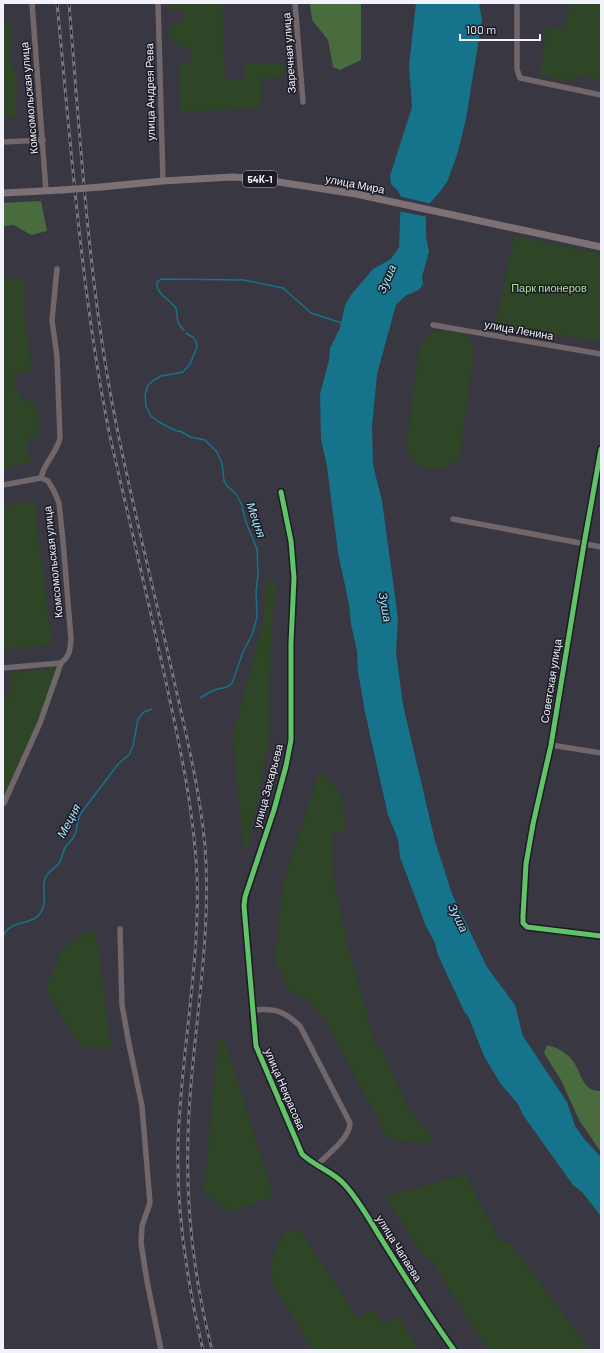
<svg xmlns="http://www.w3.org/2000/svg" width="604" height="1353" font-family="Barlow,sans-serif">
	<rect width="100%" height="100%" fill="#383742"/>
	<g fill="#2e4625">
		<path d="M169,3H222L225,80L245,79V63L285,64L284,77L261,78V108L181,112L179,64L191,62L192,50L181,46L169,38L170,24L184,22V10L169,8Z"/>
		<path d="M558,3H601V81L575,75L572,82L540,75L546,28L565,29L570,6Z"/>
		<path d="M11,21L10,62L17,75L16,117L3,118V22Z"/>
		<path d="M515,236L601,254V342L495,324Z"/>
		<path d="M24,278V318L32,368L24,374H15V389L21,395L22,400L37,403L39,419L38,435C27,441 21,447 32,458V462L3,469V280Z"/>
		<path d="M443,330C459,332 471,332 474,351L460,453C459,455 458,459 456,461C446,474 416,470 409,456C407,452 407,447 407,443L419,348C424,337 431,332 443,330Z"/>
		<path d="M34,501L52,645L3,649V506Z"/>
		<path d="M266,580L276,583L271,633L269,738L248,848L243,846L233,734L263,624Z"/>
		<path d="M64,666L43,723L8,797L3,798V698L9,697V674Z"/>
		<path d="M320,770L340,794L342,801L346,832L331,833L333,876L348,947L376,1048L383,1051L407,1106L431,1136L429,1145L388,1138L329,1026L310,1002L290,990L275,962L283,883Z"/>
		<path d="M92,929L98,945L111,1049L80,1046L46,990L61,950Z"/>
		<path d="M218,1039L226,1044L273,1196L231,1212L204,1192Z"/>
		<path d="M465,1175L500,1242L510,1243L590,1350H488L430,1259L423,1256L385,1196Z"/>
		<path d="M298,1228L358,1318L373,1309L383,1324L399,1317L418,1350H312L273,1285L270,1261L285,1233Z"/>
	</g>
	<g fill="#496c3f">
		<path d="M310,3H361V60L340,70L333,67L328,40L312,20Z"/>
		<path d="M41,201L47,231L31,235L14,225L3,226V203Z"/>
		<path d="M547,1045C557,1047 567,1053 573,1061C582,1073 582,1092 601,1091V1152L579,1120L561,1080L544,1053Z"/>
	</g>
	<path fill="#15738c" d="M416,3H479L482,20L466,119L457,155L447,182L439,193L428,205L426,211V237L429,251L422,277L423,284L419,290L405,296L396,305L377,374L372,427L373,465L382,501L396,603L398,621L396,652L403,705L435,841L452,894L487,967L515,1005L523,1036L567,1102L575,1126L585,1140L601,1157V1216L582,1192L573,1185L523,1115L518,1104L500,1083L484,1056L469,1018L464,1011L438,955L435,943L425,924L400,857L398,839L388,815L365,712L358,672L357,651L351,624L349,604L338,553L327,466L321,440L320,394L329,360L330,348L340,328L345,305L351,295L373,269L391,259L399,247L401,197L399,192L391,184L390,176L412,107L409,65Z"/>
	<path fill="#383742" d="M398,196L432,204L428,211V217L398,211Z"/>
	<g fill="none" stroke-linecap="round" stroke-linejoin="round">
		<g stroke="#15738c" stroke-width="1.5">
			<path d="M184,330C174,321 179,318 176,308C170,300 155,293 157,282L161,279L244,280L283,288L311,313L342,323"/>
			<path d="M186,333L194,338L197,344V347L190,364L183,372L161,376L154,380L148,385L145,395L146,407L151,416L159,422L174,430L182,432L190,437L205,440L217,452L222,463L224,481L228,487L236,494L241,503L246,522L257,549L258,575L256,591L257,617L252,635L243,652L232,683L227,687L214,690L200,698"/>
			<path d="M3,936C12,918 32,927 41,912C48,900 41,891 45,879C47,872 55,868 59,863C62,858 63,851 66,846C69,842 74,839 75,834C78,826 77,820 81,813L119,763L129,755L133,746L138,719L144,712L152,709"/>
		</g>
		<g stroke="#71676a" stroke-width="5.5">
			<path d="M32,3L46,191"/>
			<path d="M158,3L163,181"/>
			<path d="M295,3L303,102"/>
			<path d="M517,3V69L520,78L601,95"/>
			<path d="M3,142L43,140"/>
			<path d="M433,325L601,354"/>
			<path d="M601,449L584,544L551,745L533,824L526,864L523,916V923L527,927L601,936"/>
			<path d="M41,478C44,462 57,453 60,438L57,357L52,320L57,269"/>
			<path d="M3,485L41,478"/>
			<path d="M281,492L291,541L294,578L291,643V740L286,766L274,810L245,897L244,906L256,1046L302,1154C314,1166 332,1171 344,1184C359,1200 370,1221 382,1240C405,1277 428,1314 454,1350"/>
			<path d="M453,519L601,547"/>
			<path d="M3,668L61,663"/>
			<path d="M551,745L601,753"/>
			<path d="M4,803L40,723L61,663C70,656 70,650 71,639L63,541L59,503L54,491L48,481L41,478"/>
			<path d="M120,929L122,1005L129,1044L142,1106L150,1203L142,1226L141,1243L147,1281L161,1350"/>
			<path d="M253,1010C275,1008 284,1011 300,1026L350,1123C350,1138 327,1155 317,1165"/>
		</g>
		<g stroke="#7d7175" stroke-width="7">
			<path d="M101,187L163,181L214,178L233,177L259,179L356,194L601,247"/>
			<path d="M3,193L62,190"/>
		</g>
		<defs>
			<g id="rail">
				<path d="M57,3C71,146 81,290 109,432C128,515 148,599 166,682C180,747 194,810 197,876C200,965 181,1053 178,1142C176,1212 187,1282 203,1350"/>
				<path d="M69,3C81,148 89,295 119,438C136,521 157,603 175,685C187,738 200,792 205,846C212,936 194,1024 189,1112C184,1193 192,1272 212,1350"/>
			</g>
		</defs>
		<use href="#rail" stroke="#79757a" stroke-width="3"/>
		<use href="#rail" stroke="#1c1b25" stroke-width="1.5" stroke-dasharray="4.5" stroke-linecap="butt"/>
		<path stroke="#7d7175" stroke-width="7" d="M62,190L101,187"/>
		<defs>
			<g id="cycleway">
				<path d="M601,449L584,544L551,745L533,824L526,864L523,916V923L527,927L601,936"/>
				<path d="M281,492L291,541L294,578L291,643V740L286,766L274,810L245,897L244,906L256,1046L302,1154C314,1166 332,1171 344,1184C359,1200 370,1221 382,1240C405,1277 428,1314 454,1350"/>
			</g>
		</defs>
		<use href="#cycleway" stroke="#1c1b25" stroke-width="8"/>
		<use href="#cycleway" stroke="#61c268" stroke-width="5"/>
	</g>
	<g text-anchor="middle" stroke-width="3" stroke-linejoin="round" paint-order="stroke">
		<rect fill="#1c1b25" stroke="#b2b2bc" stroke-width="1" x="243" y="171" width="34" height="16" rx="3"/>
		<g font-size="10" font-weight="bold" fill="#f2f2fd">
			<text x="260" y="183">54К-1</text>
		</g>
		<g font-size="11" fill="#f2f2fd" stroke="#1c1b25">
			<text transform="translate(289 53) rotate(-94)" y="4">Заречная улица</text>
			<text transform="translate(150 92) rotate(-91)" y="4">улица Андрея Рева</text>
			<text transform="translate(29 98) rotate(-95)" y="4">Комсомольская улица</text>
			<text transform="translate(355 184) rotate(11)" y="4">улица Мира</text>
			<text transform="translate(519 330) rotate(10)" y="4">улица Ленина</text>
			<text transform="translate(53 562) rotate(-96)" y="4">Комсомольская улица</text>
			<text transform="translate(551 681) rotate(-81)" y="4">Советская улица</text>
			<text transform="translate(268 786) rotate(-75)" y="4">улица Захарьева</text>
			<text transform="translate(285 1089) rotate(67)" y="4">улица Некрасова</text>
			<text transform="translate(399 1248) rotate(58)" y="4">улица Чапаева</text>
		</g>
		<g font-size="11" fill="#a7e392" stroke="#1c1b25">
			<text x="549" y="292">Парк пионеров</text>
		</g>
		<g font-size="12" font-style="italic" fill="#a3e7fd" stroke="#1c1b25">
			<text transform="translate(387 279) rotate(-66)" y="4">Зуша</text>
			<text transform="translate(256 520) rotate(71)" y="4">Мецня</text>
			<text transform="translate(385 607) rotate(80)" y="4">Зуша</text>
			<text transform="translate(69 821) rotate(-62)" y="4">Мецня</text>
			<text transform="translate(458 918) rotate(64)" y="4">Зуша</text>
		</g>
	</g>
	<rect width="604" height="1353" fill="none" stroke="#f2f2fd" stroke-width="8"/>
	<path d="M460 34v6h80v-6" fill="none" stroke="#f2f2fd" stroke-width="2"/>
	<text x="466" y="34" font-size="12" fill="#f2f2fd" stroke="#1c1b25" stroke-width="3" paint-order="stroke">100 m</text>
</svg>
